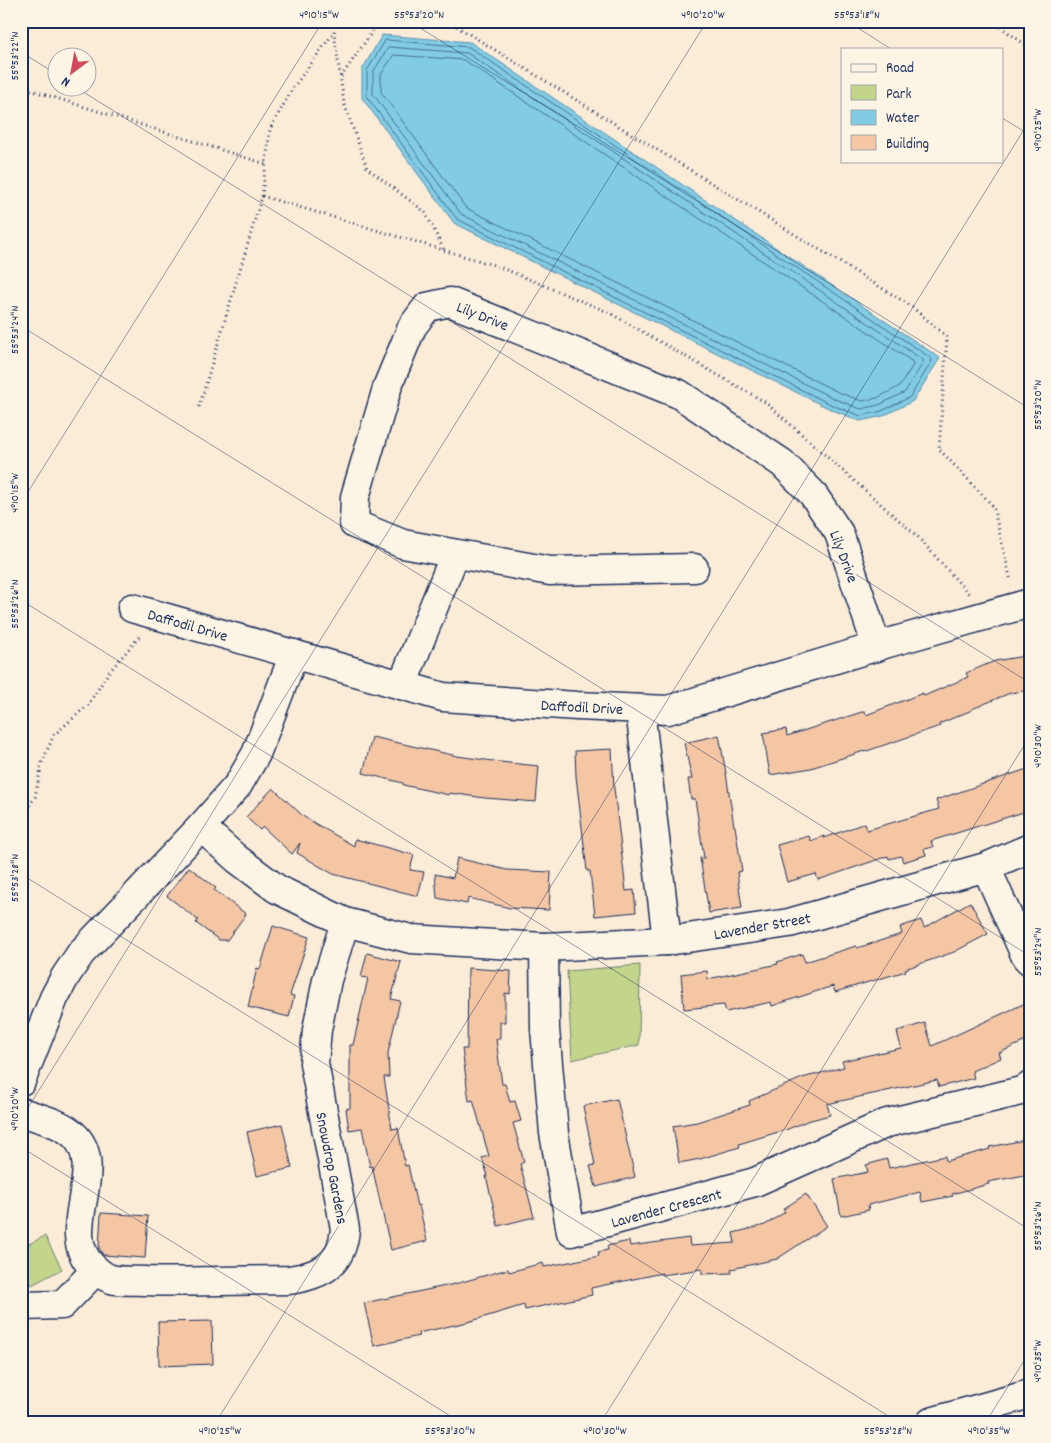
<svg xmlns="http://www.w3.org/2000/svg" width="1051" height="1443" font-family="Dekko,sans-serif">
	<rect width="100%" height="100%" fill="#fbecd8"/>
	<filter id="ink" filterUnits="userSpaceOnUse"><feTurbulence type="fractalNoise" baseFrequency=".02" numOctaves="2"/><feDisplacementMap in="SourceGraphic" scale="10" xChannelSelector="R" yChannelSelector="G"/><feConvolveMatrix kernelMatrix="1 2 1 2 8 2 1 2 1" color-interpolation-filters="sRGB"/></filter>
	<g filter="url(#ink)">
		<g fill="#c3d58a" stroke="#6f8274">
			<path d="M640,965L639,1045L572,1060L567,971Z"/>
			<path d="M45,1236L62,1269L32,1285L21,1264V1248Z"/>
		</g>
		<path fill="#82cce3" stroke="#598dae" d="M382,35L470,42L940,358L913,401L883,416L860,421L830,409L454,223L362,98V70Z"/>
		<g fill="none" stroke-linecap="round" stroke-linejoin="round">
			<g stroke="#446e93" stroke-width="1">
				<path d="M386,40L469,47L931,358L932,361L910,397L882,411L861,416L832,405L457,219L367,97V71Z"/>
				<path d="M389,47L467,53L923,360V363L905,392L879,405L861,409L835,399L461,214L373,94V73Z"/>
				<path d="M394,55L464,60L913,362V365L900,386L877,398L862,401L838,392L466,208L381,92V75Z"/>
			</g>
		</g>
		<g fill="#f5c6a4" stroke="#1b2f5e">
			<path d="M1030,655V690L1010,693L972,709V710L939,724L940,726L864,752V751L811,768L770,775L763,733L786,729L787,736L865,711L866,715L923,693L924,696L968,677L966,673L995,661Z"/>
			<path d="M719,735L726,773L734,826H735L742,871L737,872L742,908L709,913L700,858H704L695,799H691L688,779H692L684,743Z"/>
			<path d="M372,737L457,756L500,762L539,766L536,802L485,798L449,793V795L403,785V783L363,773Z"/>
			<path d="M612,749L614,788L626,891L634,890L636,912L595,916L590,871H587L576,776L575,751Z"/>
			<path d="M1030,768V810L931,841L933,847L924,849L926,855L903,862L901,856L889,859L888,856L818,880L816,874L787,882L777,845L809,836L811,841L824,836V838L865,823L867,830L939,809L936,800Z"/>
			<path d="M273,788L304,817L354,846L355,839L414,855L410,870L424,872L418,896L333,874L297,853L300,843L292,854L263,827L260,830L246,817Z"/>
			<path d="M457,858L507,870L551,872L549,910L510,908L468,898L467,904L437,898L435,874L453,878Z"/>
			<path d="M189,867L216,888L214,890L246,914L227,940H219L196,923L198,920L167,896Z"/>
			<path d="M970,902L988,934L954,952L905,969L906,971L835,992L833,986L772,1006L771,1002L726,1012L724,1005L684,1009L681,974L707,971L708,979L778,964L777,962L802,954L805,962L856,946L857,948L902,934L900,927L921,920L924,928Z"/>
			<path d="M273,926L309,937L290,995L294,996L289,1017L248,1007L257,968L260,969Z"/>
			<path d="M367,953L401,962L391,999L400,1001L388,1053L389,1077H384L392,1129L398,1128L405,1166L408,1165L417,1206L419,1205L427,1241L391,1250L372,1166L370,1167L362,1128L349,1130L346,1109L350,1108V1045H353L368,978L361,977Z"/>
			<path d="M468,968L511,971L510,994L505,993V1022H500V1039H496L502,1084H505L510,1102L515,1101L521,1121L513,1123L524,1162L520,1164L534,1217L498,1226L486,1176H488L482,1158L489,1156L473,1100L469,1101L462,1049H467Z"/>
			<path d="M1030,1001V1039L999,1053L1001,1058L972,1071L974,1078L939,1087L937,1080L827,1104L830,1115L807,1121L788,1129L739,1144L740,1147L700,1159L679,1163L673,1126L697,1122L750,1105L749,1101L802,1078L844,1067L842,1061L901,1048L897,1031L925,1023L932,1046Z"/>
			<path d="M617,1099L635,1177L596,1187L590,1166L595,1165L583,1106Z"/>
			<path d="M282,1124L292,1168L257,1176L247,1132Z"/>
			<path d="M1030,1139V1174L988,1182L989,1184L952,1194L953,1196L922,1202L920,1192L868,1205L869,1210L841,1216L834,1179L868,1172L866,1165L887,1159L889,1168L945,1156L946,1161L990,1149L989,1147Z"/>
			<path d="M806,1194L827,1226L777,1259L731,1269L732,1273L702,1274V1269L662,1275V1273L591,1288L592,1295L525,1310L524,1305L468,1322L418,1333L419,1336L374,1346L364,1303L455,1284L508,1269L509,1272L543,1263L544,1267L599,1256L598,1252L608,1250L607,1246L629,1241L630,1246L689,1238L690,1246L735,1243L733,1233L765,1225L785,1212L783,1209Z"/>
			<path d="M101,1213L148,1216L145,1258L103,1255L99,1248Z"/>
			<path d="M212,1321L213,1364L159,1366L158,1322Z"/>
		</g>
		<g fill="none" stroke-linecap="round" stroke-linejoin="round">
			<defs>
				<g id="street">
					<path d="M694,568L550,571L403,544L354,524L355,497L388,385L412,327L427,307L450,302L679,394L782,463L812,493L839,533L877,647"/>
					<path d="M132,608L443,697L577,706L668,710L888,643L1030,603"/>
					<path d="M294,654L256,754L238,785L201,827L237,859L277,889L345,922L411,939L544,947L667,941L789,923L986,867L1030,848"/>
					<path d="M402,685L455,554"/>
					<path d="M640,709L667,941"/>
					<path d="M986,867L1026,957L1030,961"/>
					<path d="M544,947L545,1029L554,1133L571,1232L755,1182L887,1123L1025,1090L1030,1086"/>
					<path d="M21,1081L54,998L65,977L81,953L201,827"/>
					<path d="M21,1112C39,1118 63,1123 76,1137C107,1171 57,1232 92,1266C97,1271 104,1277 111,1279C121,1282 135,1280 145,1281C193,1283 241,1280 289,1280C322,1275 342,1265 345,1229L314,1063L317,1030L327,980L345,922"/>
					<path d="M21,1306L62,1305L96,1270"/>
				</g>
				<path id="highway" d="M931,1422L1030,1394"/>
			</defs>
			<use href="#street" stroke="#1b2f5e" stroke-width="31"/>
			<use href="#highway" stroke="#1b2f5e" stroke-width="31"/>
			<g stroke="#1b2f5e" stroke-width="3" stroke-dasharray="1 4" stroke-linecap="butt">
				<path d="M336,21L334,32L344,103L367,168L425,212L444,250"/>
				<path d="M448,21L911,306L947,337L939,449L993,506L1011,581"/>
				<path d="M992,21L1030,48"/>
				<path d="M341,77L379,22L384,21"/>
				<path d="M21,87L266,164"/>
				<path d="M262,196L497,266L608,312L765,402L918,537L969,594"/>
				<path d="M199,407L262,196L270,129L293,88L334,32"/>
				<path d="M21,818L35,797L42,762L54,735L88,705L109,672L140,636"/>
			</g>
			<use href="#street" stroke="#fcf5e5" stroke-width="28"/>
			<use href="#highway" stroke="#fcf5e5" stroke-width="28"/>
		</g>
	</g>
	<path fill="none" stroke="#1b2f5e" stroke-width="1" stroke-opacity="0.45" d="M409,21L1030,409M847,21L891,49M21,52L58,75M77,88L1030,683M1002,118L1030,135M21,326L1030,956M21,503L323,21M21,600L1030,1230M21,874L898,1422M21,1119L707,21M21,1147L460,1422M21,1421L22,1422M216,1422L1030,120M601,1422L1030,736M986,1422L1030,1351"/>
	<g text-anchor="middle" stroke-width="5" stroke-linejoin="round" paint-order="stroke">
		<g font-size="16" fill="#1b2f5e" stroke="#fcf5e5">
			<text transform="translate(483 315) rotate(22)" y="6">Lily Drive</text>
			<text transform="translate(845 556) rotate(69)" y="6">Lily Drive</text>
			<text transform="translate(188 624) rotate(16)" y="6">Daffodil Drive</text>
			<text transform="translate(582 706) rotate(3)" y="6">Daffodil Drive</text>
			<text transform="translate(762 925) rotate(-10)" y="6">Lavender Street</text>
			<text transform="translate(333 1168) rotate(79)" y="6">Snowdrop Gardens</text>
			<text transform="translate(666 1207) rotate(-15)" y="6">Lavender Crescent</text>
		</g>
	</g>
	<rect width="1051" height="1443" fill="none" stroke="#fcf5e5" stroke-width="55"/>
	<rect x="841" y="48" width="162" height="115" fill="#fcf5e5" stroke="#a2a6af"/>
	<rect x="851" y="64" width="25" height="8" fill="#fcf5e5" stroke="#a2a6af"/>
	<text x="886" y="72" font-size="15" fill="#1b2f5e">Road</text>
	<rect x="851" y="85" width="25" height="15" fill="#c3d58a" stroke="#a2a6af"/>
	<text x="886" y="98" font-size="15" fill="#1b2f5e">Park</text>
	<rect x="851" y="110" width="25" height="15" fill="#82cce3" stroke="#a2a6af"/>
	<text x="886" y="122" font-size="15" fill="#1b2f5e">Water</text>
	<rect x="851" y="135" width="25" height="15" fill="#f5c6a4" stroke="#a2a6af"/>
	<text x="886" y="148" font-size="15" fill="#1b2f5e">Building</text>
	<g transform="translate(72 72) rotate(212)"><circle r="24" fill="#fcf5e5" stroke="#a2a6af"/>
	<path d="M0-4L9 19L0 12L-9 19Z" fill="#d1495b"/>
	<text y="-8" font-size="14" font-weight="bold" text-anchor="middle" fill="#1b2f5e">N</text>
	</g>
	<rect x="28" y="28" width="996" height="1388" fill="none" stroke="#1b2f5e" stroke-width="2"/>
	<g font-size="12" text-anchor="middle" fill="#1b2f5e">
		<text x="319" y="18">4°10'15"W</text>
		<text x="419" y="18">55°53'20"N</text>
		<text x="703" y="18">4°10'20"W</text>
		<text x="857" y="18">55°53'18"N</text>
		<text transform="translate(14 56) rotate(-90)" y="4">55°53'22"N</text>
		<text transform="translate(1037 130) rotate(-90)" y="4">4°10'25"W</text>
		<text transform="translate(14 330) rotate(-90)" y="4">55°53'24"N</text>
		<text transform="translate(1037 405) rotate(-90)" y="4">55°53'20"N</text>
		<text transform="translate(14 493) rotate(-90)" y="4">4°10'15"W</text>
		<text transform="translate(14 604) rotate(-90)" y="4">55°53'26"N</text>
		<text transform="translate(1037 746) rotate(-90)" y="4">4°10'30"W</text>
		<text transform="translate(14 878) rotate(-90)" y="4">55°53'28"N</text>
		<text transform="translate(1037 952) rotate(-90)" y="4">55°53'24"N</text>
		<text transform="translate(14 1109) rotate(-90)" y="4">4°10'20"W</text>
		<text transform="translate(1037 1226) rotate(-90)" y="4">55°53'26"N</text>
		<text transform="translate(1037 1361) rotate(-90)" y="4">4°10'35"W</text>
		<text x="220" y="1434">4°10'25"W</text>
		<text x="450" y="1434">55°53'30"N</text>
		<text x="605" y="1434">4°10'30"W</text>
		<text x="888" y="1434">55°53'28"N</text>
		<text x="989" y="1434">4°10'35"W</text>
	</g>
</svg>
